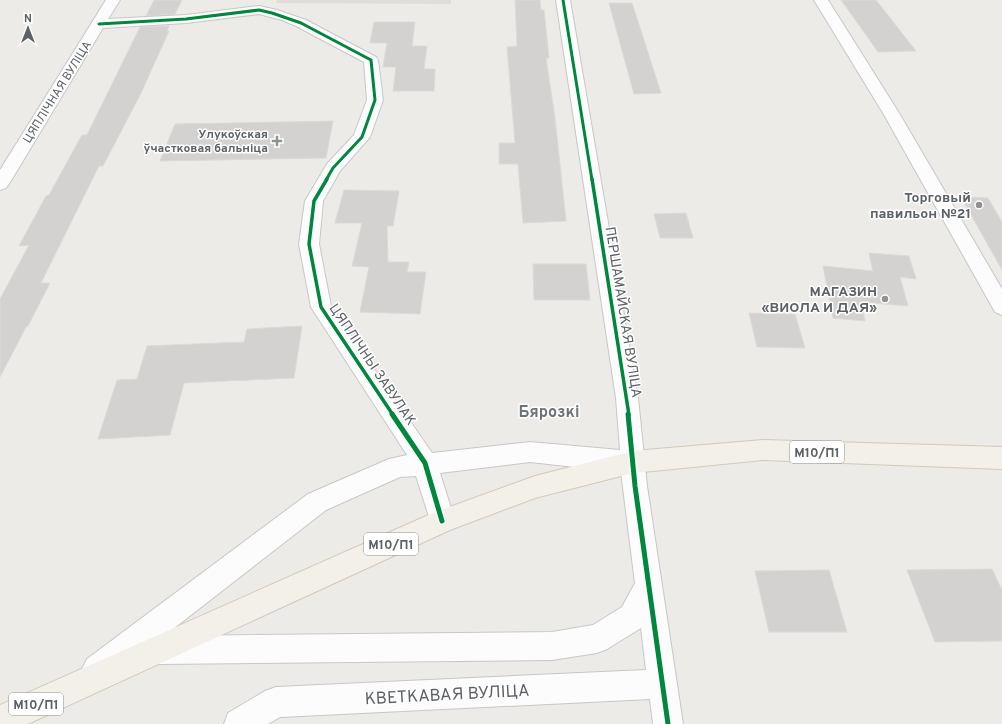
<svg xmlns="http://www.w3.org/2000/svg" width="1002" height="724" font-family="Overpass,sans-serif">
	<rect width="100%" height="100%" fill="#edebe8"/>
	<path fill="#e0ddd8" d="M277,0H451V4L276,3Z"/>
	<g fill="#d3d2d1" stroke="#dcdad7">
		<path d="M154,0H182L175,14L146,16Z"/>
		<path d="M515,0H540L541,10H544L549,58H546L555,118L566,221L523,223L518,164H499V143H515L507,47L517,46Z"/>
		<path d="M841,0H876L916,51L878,52Z"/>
		<path d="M609,3H632L661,93L634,94Z"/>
		<path d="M374,22H415L412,46H427L424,69H435L434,91H393L396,67H383L387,43H370Z"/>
		<path d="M169,26L167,31H169L141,93L103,166H99L41,283H50L28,326L26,327L0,377V299L29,245L19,246L46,196L49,195L82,135H87L140,27Z"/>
		<path d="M333,121L326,158L160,161L175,124Z"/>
		<path d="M344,190L399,191L393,226H387L388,262H409L407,272H426L420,314L360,312L369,267L352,266L362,223H335Z"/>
		<path d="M961,197L988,198L1002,222V270Z"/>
		<path d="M686,213L693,238H660L654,214Z"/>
		<path d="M869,253L909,256L916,279L900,277L908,306L861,302L865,321L833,318L823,266L873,271Z"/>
		<path d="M533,264H586L590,300H534Z"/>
		<path d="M749,313L795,314L805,348L757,347Z"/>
		<path d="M302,326L294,378L184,383L170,435L98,439L117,380L137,379L147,346L244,342L247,329Z"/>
		<path d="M992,569L1002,590V641L935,642L907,570Z"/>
		<path d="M829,570L847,632H769L755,571Z"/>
	</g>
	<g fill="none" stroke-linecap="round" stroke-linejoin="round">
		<defs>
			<g id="minor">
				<path d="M106,0H120L108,19L186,15L259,6L277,10L306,20L376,57L378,60L383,100L370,137L340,171L323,201L319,244L331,306L432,453L530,442L620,450L616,398L556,0H570L638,398L647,486L683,724H653L650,699L280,717L268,724H224L228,713L265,691L276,687L646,670L641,628L607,649L597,653L552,660L159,664L149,660L145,650L107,679L97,684L87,679L82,669L87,659L308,494L389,459L407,455L311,307L299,244L305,201L327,164L354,135L367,100L364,62L296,26L282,20L259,14L186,23L103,28L9,184L6,188L0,190V170ZM530,462L621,472L635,583L622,607L593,625L552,632L164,636L326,510L400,477L416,476L433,529L442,533L451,529L455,521L440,473Z"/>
				<path d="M814,0H828L899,113L1002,289V315L995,312L883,113Z"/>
			</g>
			<path id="major" d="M763,440L1002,447V469L763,460L633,473L535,498L450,530L28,724H0V705L433,513L535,476L633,451Z"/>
		</defs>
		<use href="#minor" stroke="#c7c7c7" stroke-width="2"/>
		<use href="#major" stroke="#d3c9b8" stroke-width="2"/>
		<use href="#minor" fill="#fcfcfc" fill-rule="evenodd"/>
		<use href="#major" fill="#f2f0e9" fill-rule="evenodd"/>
		<defs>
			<g id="cycleway-far2">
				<path d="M563,0L592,180"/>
				<path d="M99,24L186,19L259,10L272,13L301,23L371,60L375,100L362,137L333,168L326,180"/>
			</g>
			<g id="cycleway-far1">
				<path d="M327,179L314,201L309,244L321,307L393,415"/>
				<path d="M592,179L629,415"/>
			</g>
			<g id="cycleway">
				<path d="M392,414L425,463L442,521"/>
				<path d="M628,414L635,486L668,724"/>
			</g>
		</defs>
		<use href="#cycleway-far2" stroke="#fff" stroke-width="5"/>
		<use href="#cycleway-far1" stroke="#fff" stroke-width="6"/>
		<use href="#cycleway" stroke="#fff" stroke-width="8"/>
		<use href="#cycleway-far2" stroke="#00873e" stroke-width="3"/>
		<use href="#cycleway-far1" stroke="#00873e" stroke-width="3.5"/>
		<use href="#cycleway" stroke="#00873e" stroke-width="5"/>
	</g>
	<g fill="#8f9193" stroke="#fff" stroke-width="1.5">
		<path d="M275 135h4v4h4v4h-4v4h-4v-4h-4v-4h4z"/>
		<circle cx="979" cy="205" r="4"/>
		<circle cx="885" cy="299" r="4"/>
	</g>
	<g text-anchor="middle" stroke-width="3" stroke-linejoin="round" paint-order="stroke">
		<g font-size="12" fill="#5d6165" stroke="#fff">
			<text transform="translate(57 92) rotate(-58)" y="4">ЦЯПЛІЧНАЯ ВУЛІЦА</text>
		</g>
		<g font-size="12" font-weight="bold" fill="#5d6165" stroke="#fff" text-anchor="end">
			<text x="268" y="138">Улукоўская<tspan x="268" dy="14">ўчастковая бальніца</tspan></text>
		</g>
		<g fill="#fff" stroke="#8e9093" stroke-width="1">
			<rect x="790" y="441" width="54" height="22" rx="3"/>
			<rect x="364" y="533" width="54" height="22" rx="3"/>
			<rect x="9" y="693" width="54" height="22" rx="3"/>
		</g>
		<g font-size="13" font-weight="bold" fill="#5d6165">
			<text x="817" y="457">М10/П1</text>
			<text x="391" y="549">М10/П1</text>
			<text x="36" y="709">М10/П1</text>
		</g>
		<g font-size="14" font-weight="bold" fill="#5d6165" stroke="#fff" text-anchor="end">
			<text x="971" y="202">Торговый<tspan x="971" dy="16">павильон №21</tspan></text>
			<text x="877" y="296">МАГАЗИН<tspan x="877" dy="16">«ВИОЛА И ДАЯ»</tspan></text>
		</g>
		<g font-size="14" fill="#5d6165" stroke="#fff">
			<text transform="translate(624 312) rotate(81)" y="5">ПЕРШАМАЙСКАЯ ВУЛІЦА</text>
			<text transform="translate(373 364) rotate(56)" y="5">ЦЯПЛІЧНЫ ЗАВУЛАК</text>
		</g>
		<g font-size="16" font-weight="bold" fill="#6e7377" stroke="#fff">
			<text x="549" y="417">Бярозкі</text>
		</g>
		<g font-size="17" fill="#5d6165" stroke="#fff">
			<text transform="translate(447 694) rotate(-3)" y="6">КВЕТКАВАЯ ВУЛІЦА</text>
		</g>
	</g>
	<g transform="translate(28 28)" stroke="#ffffff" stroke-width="3" paint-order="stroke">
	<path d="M0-3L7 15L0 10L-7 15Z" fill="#5d6165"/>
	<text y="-6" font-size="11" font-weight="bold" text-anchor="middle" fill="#5d6165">N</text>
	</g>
</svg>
